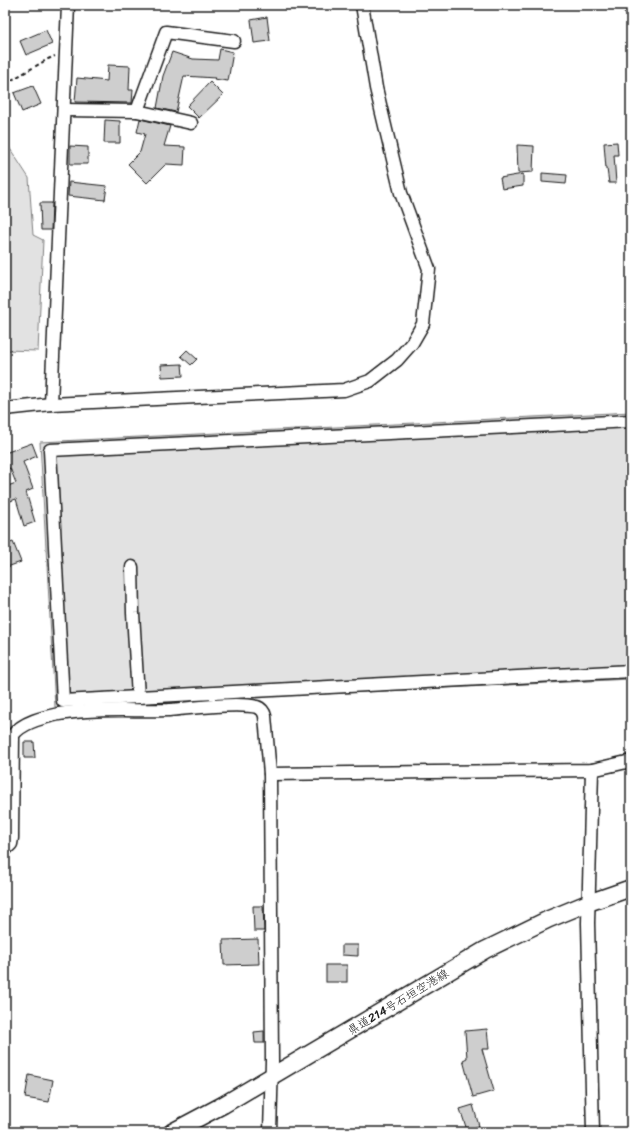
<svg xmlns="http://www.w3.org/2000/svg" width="636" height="1137" font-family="Sriracha,'Klee One',sans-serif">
	<rect width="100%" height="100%" fill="#fff"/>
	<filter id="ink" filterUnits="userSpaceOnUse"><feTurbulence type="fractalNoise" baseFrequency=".025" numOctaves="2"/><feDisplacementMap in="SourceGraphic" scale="8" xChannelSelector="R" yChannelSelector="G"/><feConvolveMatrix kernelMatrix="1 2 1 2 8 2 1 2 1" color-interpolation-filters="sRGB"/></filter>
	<g filter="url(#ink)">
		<g fill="#e2e2e2" stroke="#7f7f7f">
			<path d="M5,141L29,178L33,235L43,240L38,351L5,350Z"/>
			<path d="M631,412V679L55,707L40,442Z"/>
		</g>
		<g fill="#cecece" stroke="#1c1c1c">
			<path d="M267,17L270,41L254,43L251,20Z"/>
			<path d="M46,30L52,44L26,55L20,41Z"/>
			<path d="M220,49L233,52L228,81L214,79L215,78L184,76L176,112L157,108L163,76L172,52L193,59L218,60Z"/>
			<path d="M108,65L130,66L129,90H133L132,103L75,102L77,78L107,81Z"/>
			<path d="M210,82L223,95L199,118L187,106Z"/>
			<path d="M33,86L41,104L22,112L14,93Z"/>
			<path d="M140,119L170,126L164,146L185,147L184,165L166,164L147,183L128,164L140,152L145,134L137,132Z"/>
			<path d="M105,120L120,121V143H104Z"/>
			<path d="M617,142L618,155H614L616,183H609L607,169H606L604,143Z"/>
			<path d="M517,145L534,146L533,172L518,173Z"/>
			<path d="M70,146L88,147V164H70Z"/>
			<path d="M542,173L567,175L566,184L542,182Z"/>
			<path d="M523,174V186L502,189L500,178Z"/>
			<path d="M69,182L107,186L105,200L68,196Z"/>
			<path d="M40,203H52L51,230H41Z"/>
			<path d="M187,350L197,359L191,365L181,356Z"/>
			<path d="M182,364L183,376L162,377L161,365Z"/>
			<path d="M32,443L37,456L23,462L33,489L26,492L35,522L24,526L16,499L5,503V487L16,483L10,468L5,470V453Z"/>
			<path d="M13,542L21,562L7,567L5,561V545Z"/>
			<path d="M24,742H34L35,758H24Z"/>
			<path d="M253,906H263L264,931H254Z"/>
			<path d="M258,939L259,964L224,965L223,940Z"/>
			<path d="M342,945H358V956L342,955Z"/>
			<rect x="326" y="965" width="21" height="17"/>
			<path d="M487,1029L489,1049H482L494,1091L473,1097L463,1060L467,1058L465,1031Z"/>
			<path d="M264,1031V1043H255L254,1032Z"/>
			<path d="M29,1075L53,1080L49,1102L25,1098Z"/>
			<path d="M473,1105L479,1126L467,1130L460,1109Z"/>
		</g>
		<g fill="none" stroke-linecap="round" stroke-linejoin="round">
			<defs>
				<g id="minor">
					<path d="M628,5L631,10"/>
					<path d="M64,110L137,111L191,123"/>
					<path d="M137,111L166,32L234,41"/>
					<path d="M51,404L68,5"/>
					<path d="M5,409L51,404L344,390L370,381L397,360L412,343L423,324L429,269L401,193L376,88L362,5"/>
					<path d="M631,421L50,450L63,701L631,671"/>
					<path d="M132,567L133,613L138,697"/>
					<path d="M592,770L588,923L593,1132"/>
					<path d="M270,774L592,770L631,761"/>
					<path d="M5,850L11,844L12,838L13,735C22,722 44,717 59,714C95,708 132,711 169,710C191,708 238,702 257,707C261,708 264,712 265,716L270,774L272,1061L270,1132"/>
				</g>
				<path id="major" d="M172,1132L223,1105L485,950L549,919L588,903L631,888"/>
			</defs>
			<use href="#minor" stroke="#1c1c1c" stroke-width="15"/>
			<use href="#major" stroke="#1c1c1c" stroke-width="19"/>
			<path stroke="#1c1c1c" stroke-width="2" stroke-dasharray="4 3" stroke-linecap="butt" d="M5,84L48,59L55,56"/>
			<use href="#minor" stroke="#fff" stroke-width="12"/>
			<use href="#major" stroke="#fff" stroke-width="16"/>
		</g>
	</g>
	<g text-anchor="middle" stroke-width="3" stroke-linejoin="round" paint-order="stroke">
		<g font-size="12" fill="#1c1c1c" stroke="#fff">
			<text transform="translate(398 1002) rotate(-31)" y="4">県道214号石垣空港線</text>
		</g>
	</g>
	<rect width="636" height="1137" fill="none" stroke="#fff" stroke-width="20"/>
	<rect x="10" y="10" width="616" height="1117" fill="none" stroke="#1c1c1c" stroke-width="1.5" filter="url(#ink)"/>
</svg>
